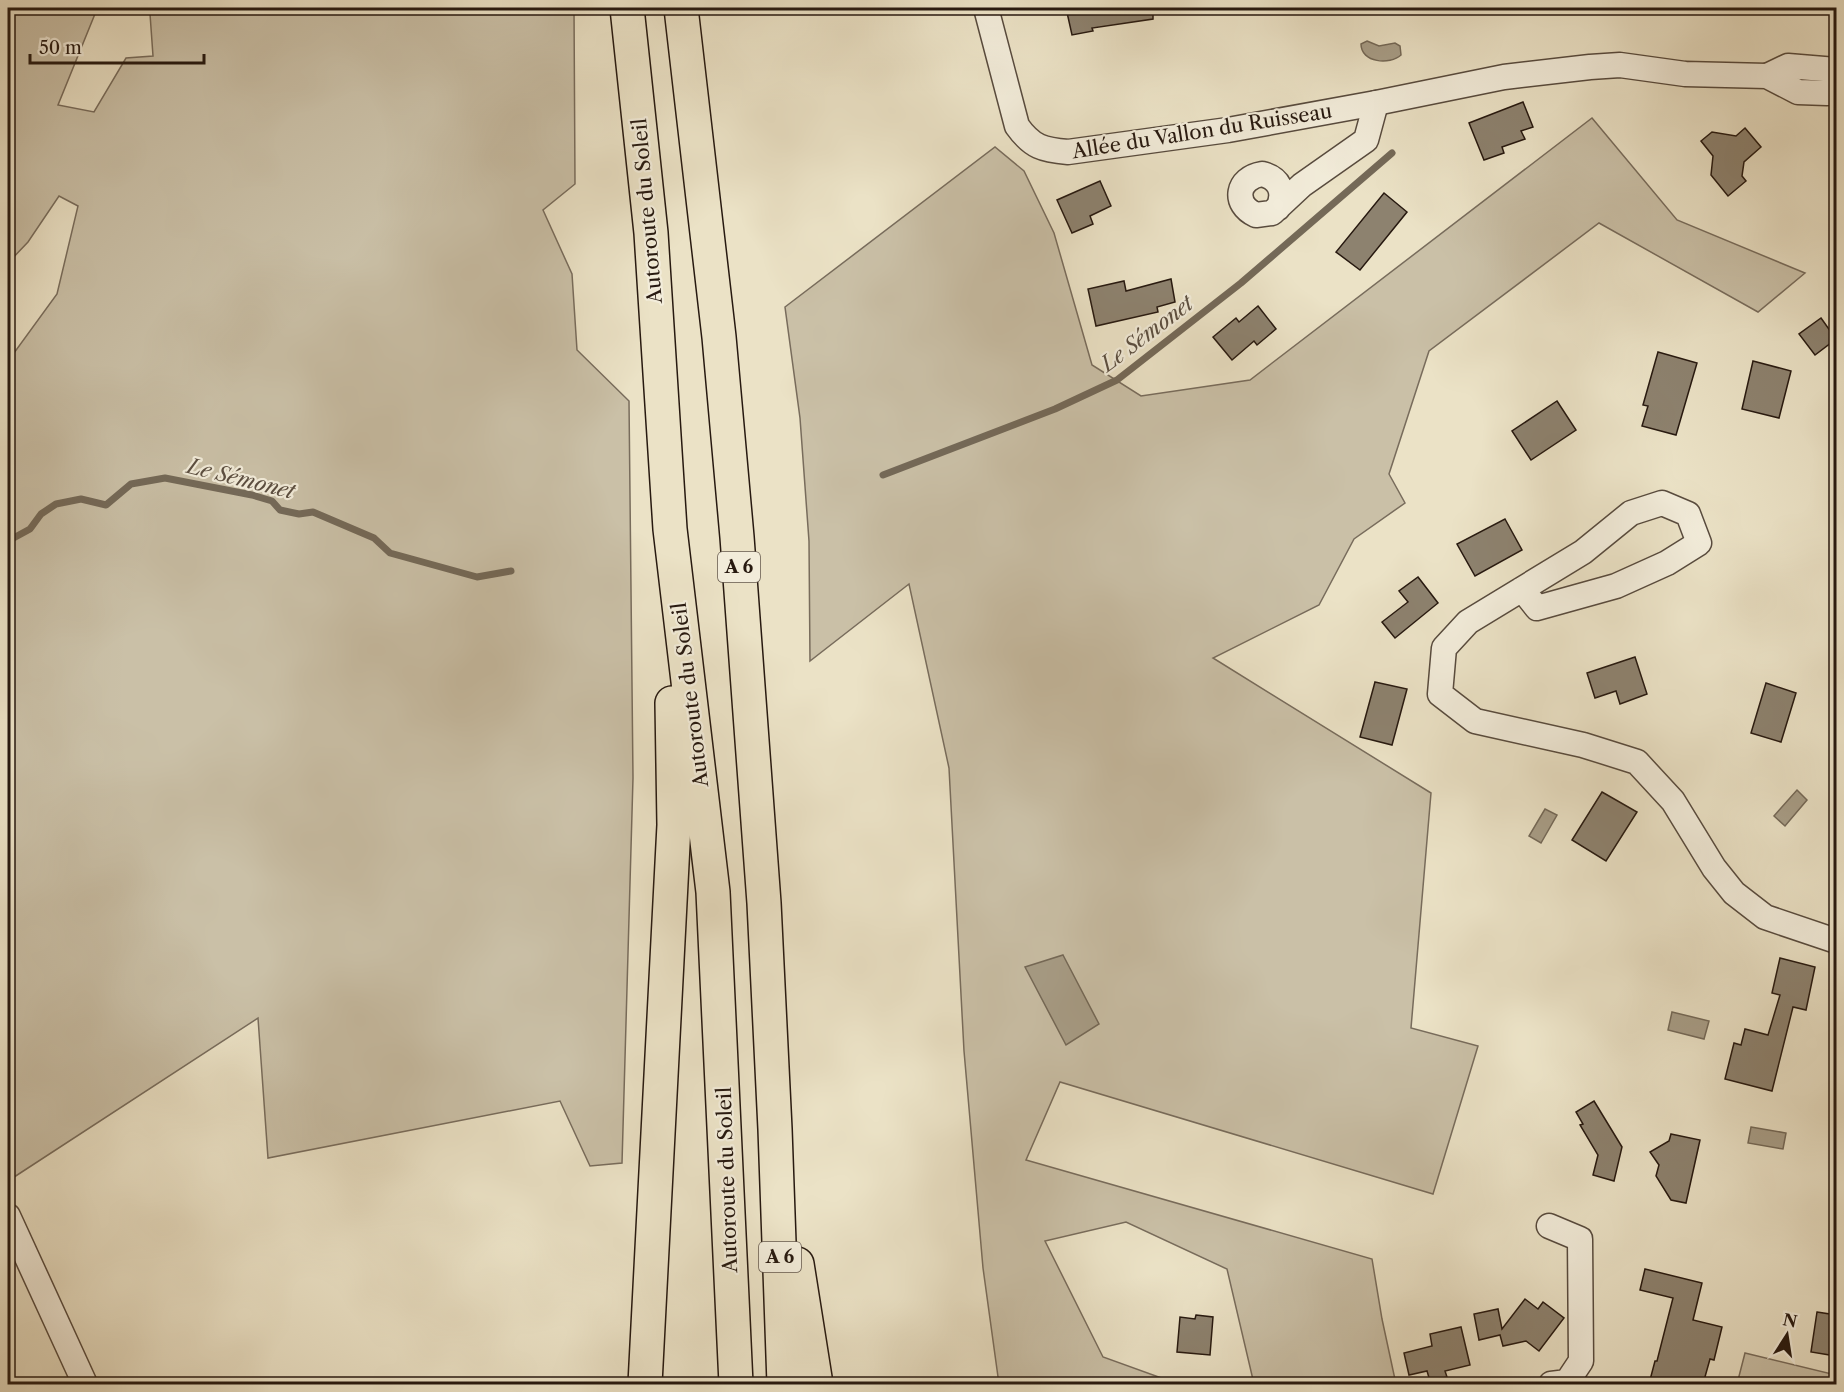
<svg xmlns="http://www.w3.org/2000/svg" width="1844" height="1392" font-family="'Libre Caslon Text',serif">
	<rect width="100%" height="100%" fill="#ebe2c6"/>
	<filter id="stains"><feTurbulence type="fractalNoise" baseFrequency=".00333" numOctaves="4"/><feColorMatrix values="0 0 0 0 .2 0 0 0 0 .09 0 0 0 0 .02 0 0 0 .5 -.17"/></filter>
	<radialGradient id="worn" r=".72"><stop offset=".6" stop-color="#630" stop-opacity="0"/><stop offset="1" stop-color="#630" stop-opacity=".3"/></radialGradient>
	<g fill="#cac0a7" stroke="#786c5c" stroke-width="1.5">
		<path d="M8,8H105L97,9L58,105L94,112L126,58L153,56L150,14L119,8H574L575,184L543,210L572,274L577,350L629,401L633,778L622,1163L590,1166L560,1101L268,1158L258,1018L8,1181V358L14,353L57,294L78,206L59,196L28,242L8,263Z"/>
		<path d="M1592,118L1677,220L1805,273L1758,312L1599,223L1429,351L1389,474L1405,503L1354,539L1319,605L1213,658L1431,793L1411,1028L1478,1046L1433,1194L1060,1082L1026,1160L1372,1259L1382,1319L1396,1384H1254L1227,1269L1126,1222L1045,1241L1103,1357L1178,1384H999L983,1268L964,1051L949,768L909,584L810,661L809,541L800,418L785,307L995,147L1024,171L1054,233L1092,365L1141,396L1250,380Z"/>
		<path d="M1745,1353L1836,1375V1384H1737Z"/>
	</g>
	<g fill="#a89e88" stroke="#746958" stroke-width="1.5">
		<path d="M1367,41L1379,46L1395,43L1400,46L1401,55C1390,65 1361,63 1361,44Z"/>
		<path d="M1797,790L1807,800L1785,826L1774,816Z"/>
		<path d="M1545,809L1557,815L1541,843L1529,836Z"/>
		<path d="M1063,955L1099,1024L1066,1045L1025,967Z"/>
		<path d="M1672,1012L1709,1021L1704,1039L1668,1030Z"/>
		<path d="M1751,1127L1786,1133L1783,1149L1748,1143Z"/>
	</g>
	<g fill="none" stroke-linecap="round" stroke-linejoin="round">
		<g stroke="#746958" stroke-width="7">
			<path d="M883,475L1055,409L1117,380L1241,283L1392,153"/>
			<path d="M8,541L30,529L41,514L56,504L81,499L106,505L131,484L165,478L252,495L272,501L280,510L299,514L313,512L374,538L390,553L477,577L511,571"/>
		</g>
	</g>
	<g fill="#8d826f" stroke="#271910" stroke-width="1.5">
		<path d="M1066,8H1153V19L1092,28L1093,31L1072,35Z"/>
		<path d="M1523,102L1533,127L1521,131L1525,139L1502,147L1504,153L1484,160L1469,123Z"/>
		<path d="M1745,128L1761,147L1744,162L1742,176L1746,181L1728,196L1711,175L1713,156L1701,141L1712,132L1736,136Z"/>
		<path d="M1100,181L1111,206L1090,216L1093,224L1072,233L1057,200Z"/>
		<path d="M1384,193L1407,212L1360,270L1336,252Z"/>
		<path d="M1171,279L1175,302L1157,307L1158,312L1096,326L1088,289L1124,281L1126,291Z"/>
		<path d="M1258,306L1276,329L1257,345L1254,341L1232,360L1213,337L1236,318L1239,322Z"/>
		<path d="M1821,318L1836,339L1815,355L1799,334Z"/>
		<path d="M1658,352L1697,363L1676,435L1642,426L1648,406L1643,405Z"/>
		<path d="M1753,361L1791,371L1779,418L1742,409Z"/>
		<path d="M1557,401L1576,430L1531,460L1512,431Z"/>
		<path d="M1505,519L1522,550L1475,576L1457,544Z"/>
		<path d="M1418,577L1438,603L1395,638L1382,622L1408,602L1399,591Z"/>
		<path d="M1635,657L1647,694L1620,704L1616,691L1595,698L1587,673Z"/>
		<path d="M1375,682L1407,689L1392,745L1360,737Z"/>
		<path d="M1766,683L1796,693L1781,742L1751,733Z"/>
		<path d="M1602,792L1637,812L1606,861L1572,840Z"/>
		<path d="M1780,958L1815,967L1806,1010L1793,1007L1772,1091L1725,1079L1734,1043L1741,1045L1745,1029L1768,1035L1780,995L1772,993Z"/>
		<path d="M1594,1101L1622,1147L1614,1181L1593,1175L1598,1155L1580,1125L1583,1124L1576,1112Z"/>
		<path d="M1671,1134L1700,1140L1686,1203L1671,1200L1656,1176L1659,1165L1650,1152L1669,1141Z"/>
		<path d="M1645,1269L1702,1283L1693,1320L1722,1327L1714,1360L1710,1359L1703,1384H1666L1650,1380L1655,1361H1657L1673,1298L1640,1290Z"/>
		<path d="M1525,1299L1538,1309L1543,1302L1564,1318L1539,1351L1526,1341L1503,1346L1500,1335L1479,1340L1474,1314L1498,1309L1502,1329Z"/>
		<path d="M1817,1312L1836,1315V1356L1811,1352Z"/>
		<path d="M1196,1315L1213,1317L1210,1355L1177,1352L1180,1317L1195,1319Z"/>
		<path d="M1461,1327L1470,1365L1445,1371L1447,1377L1430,1381L1427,1371L1409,1375L1404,1353L1432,1346L1430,1334Z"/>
	</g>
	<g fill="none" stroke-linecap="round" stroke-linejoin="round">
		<defs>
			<g id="minor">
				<path d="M986,8L1017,126C1032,147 1043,150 1068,152L1228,130L1376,103L1504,77L1590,67L1620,65L1685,74L1767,76L1798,92L1827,93L1836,90"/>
				<path d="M1767,76L1788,66L1836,70"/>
				<path d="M1278,208C1286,192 1279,178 1262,174C1237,178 1232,204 1256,215L1272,213L1302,185L1366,140L1376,103"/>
				<path d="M1522,589L1537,608L1616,586L1667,563L1699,543L1688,514L1662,503L1631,513L1583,552L1468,622L1444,648L1440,694L1475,721L1583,745L1637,762L1673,801L1714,868L1734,893L1765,917L1836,941"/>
				<path d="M8,1216L85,1384"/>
				<path d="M1549,1226L1580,1239L1581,1361L1567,1382L1551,1384"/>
			</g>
			<g id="motorway">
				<path d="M627,8L651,233L670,529L713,892L736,1384"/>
				<path d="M681,8L719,337L737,537L764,903L775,1129L784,1384"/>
				<path d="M797,1264L816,1384"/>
				<path d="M645,1384L674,825L672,703"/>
			</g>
		</defs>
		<use href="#minor" stroke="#584b3e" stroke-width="27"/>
		<use href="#motorway" stroke="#271910" stroke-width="36"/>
		<use href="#minor" stroke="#f2ecda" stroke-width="24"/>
		<use href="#motorway" stroke="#ebe2c6" stroke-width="33"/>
	</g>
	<g text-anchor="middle" stroke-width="4.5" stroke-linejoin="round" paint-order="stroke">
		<g fill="#f2ecda" stroke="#64584d" stroke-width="1.5">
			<rect x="718" y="552" width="42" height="30" rx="4.5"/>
			<rect x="759" y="1242" width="42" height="30" rx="4.5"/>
		</g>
		<g font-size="18" font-weight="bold" fill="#271910">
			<text x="739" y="573">A 6</text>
			<text x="780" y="1263">A 6</text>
		</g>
		<g font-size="20" fill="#271910" stroke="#f2ecda">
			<text transform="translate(1202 131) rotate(-9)" y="7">Allée du Vallon du Ruisseau</text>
			<text transform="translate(647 211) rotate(-95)" y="7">Autoroute du Soleil</text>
			<text transform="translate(690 695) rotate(-97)" y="7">Autoroute du Soleil</text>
			<text transform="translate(727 1180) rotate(-92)" y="7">Autoroute du Soleil</text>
		</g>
		<g font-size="21" font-style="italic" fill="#5b4e40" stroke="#f2ecda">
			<text transform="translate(1147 334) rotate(-37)" y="7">Le Sémonet</text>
			<text transform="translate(241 479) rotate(14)" y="7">Le Sémonet</text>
		</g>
	</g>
	<rect width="1844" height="1392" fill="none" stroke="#ebe2c6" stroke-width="30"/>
	<rect x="9" y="9" width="1826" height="1374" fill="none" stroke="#271910" stroke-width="3"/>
	<rect x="15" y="15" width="1814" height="1362" fill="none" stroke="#271910" stroke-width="1.5"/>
	<g transform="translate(1787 1335) rotate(12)" stroke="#f2ecda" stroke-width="4.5" paint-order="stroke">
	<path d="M0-4.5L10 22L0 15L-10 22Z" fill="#271910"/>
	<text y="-9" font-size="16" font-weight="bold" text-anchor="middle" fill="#271910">N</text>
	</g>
	<path d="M30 54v9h174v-9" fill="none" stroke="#271910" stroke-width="3"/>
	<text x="39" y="54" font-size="18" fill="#271910" stroke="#f2ecda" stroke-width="4.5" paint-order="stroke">50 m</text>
	<rect width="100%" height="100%" filter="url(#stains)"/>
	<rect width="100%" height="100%" fill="url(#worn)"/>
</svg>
